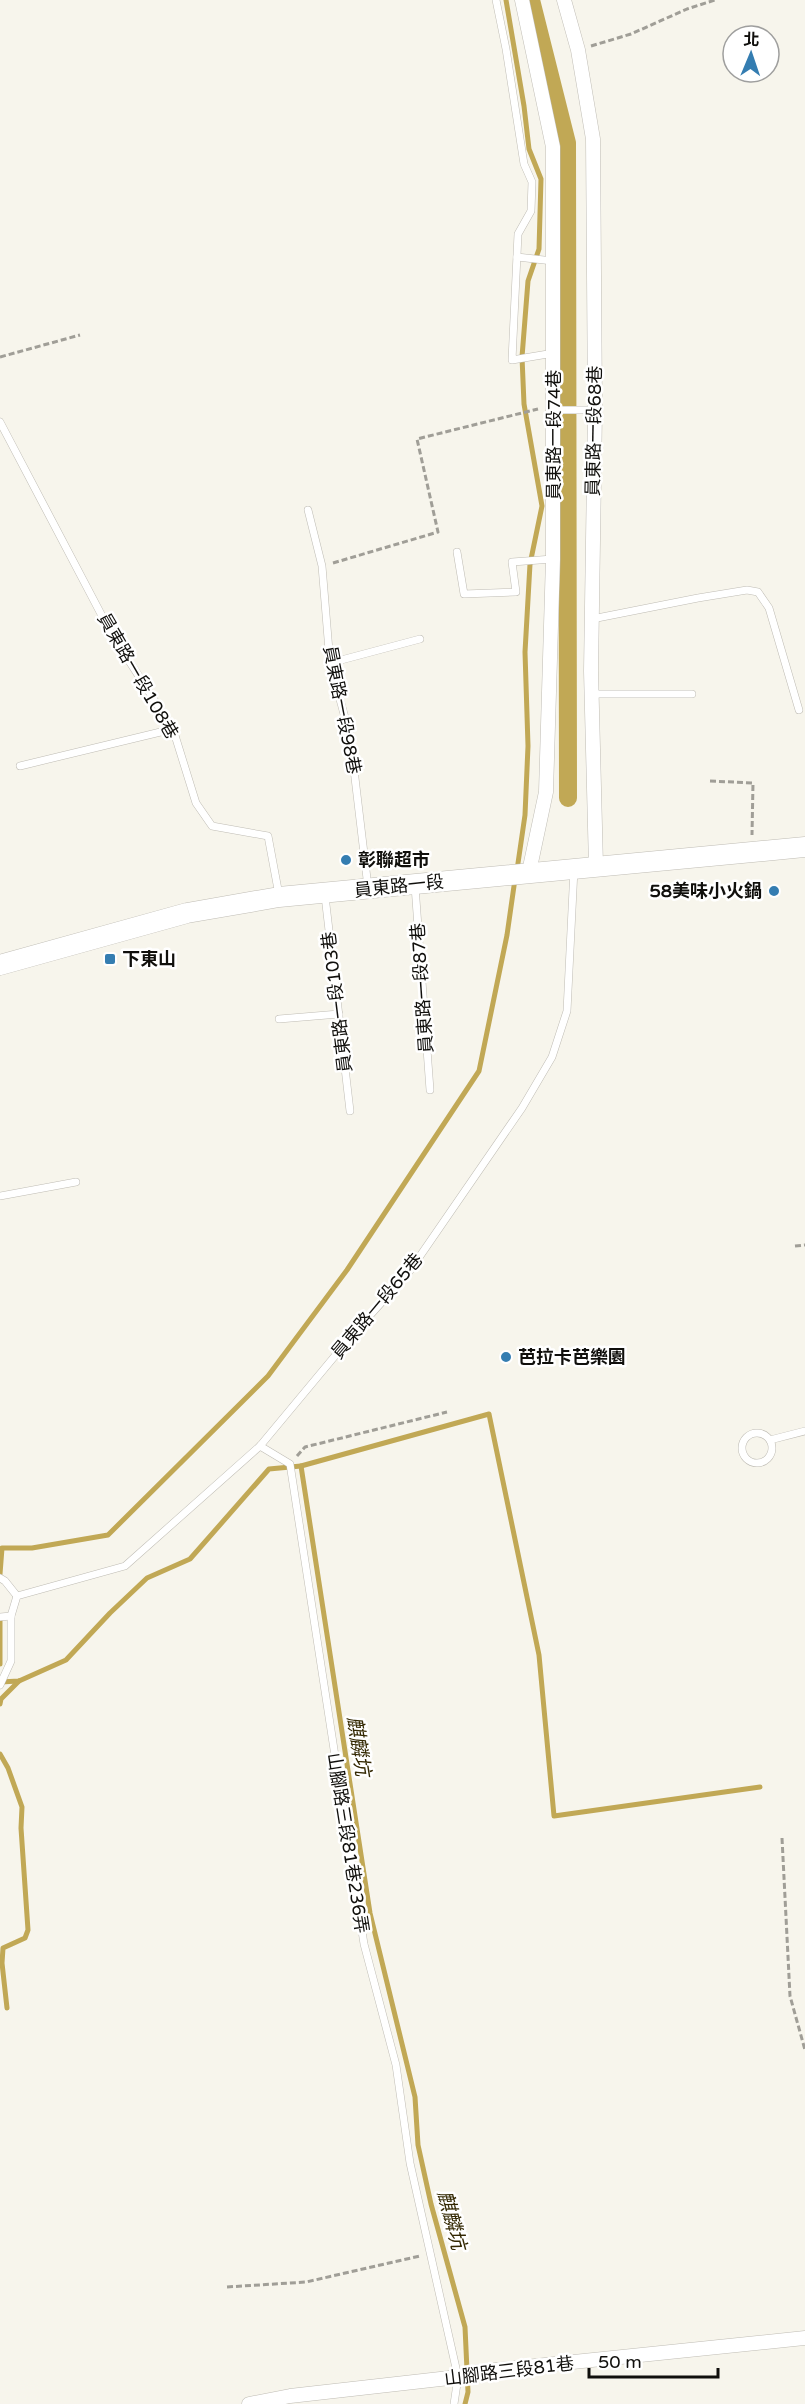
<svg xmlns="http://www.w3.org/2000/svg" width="805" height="2404" font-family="'Varela Round','Noto Sans TC',sans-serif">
	<rect width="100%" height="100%" fill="#f7f5ec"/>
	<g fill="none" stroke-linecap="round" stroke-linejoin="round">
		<g stroke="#c1a855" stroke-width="5">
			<path d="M506,0L524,106L529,149L541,179L539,249L528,281L522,357L524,404L542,506L530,564L525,652L528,746L525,815L517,870"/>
			<path d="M301,1466L489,1414L539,1655L554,1816L760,1787"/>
			<path d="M0,1574L2,1548H32L108,1535L268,1376L347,1270L479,1071L507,935L515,879"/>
			<path d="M0,1620V1664"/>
			<path d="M0,1682L19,1681L66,1660L110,1613L147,1578L190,1559L269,1469L301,1466L370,1913L415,2097L418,2145L431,2204L465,2327L468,2392L465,2404"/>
			<path d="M0,1704L1,1699L19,1681"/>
			<path d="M0,1754L8,1768L22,1807L21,1828L28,1930L25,1938L3,1948L2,1963L7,2008"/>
		</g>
		<path stroke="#c1a855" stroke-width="18" d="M531,0L567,143L568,798"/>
		<defs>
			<g id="service">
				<path d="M496,0L506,49L524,164L532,182L531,211L518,234L512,360L554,353"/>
				<path d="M517,257L553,261"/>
				<path d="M554,410H595"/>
				<path d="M0,422L111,633L173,729L196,803L212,826L268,836L279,895"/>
				<path d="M308,510L322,566L330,663L350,736L368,887"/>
				<path d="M457,552L464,594L516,592L512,562L553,559"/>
				<path d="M592,619L698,598L747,590L758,592L769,608L799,710"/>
				<path d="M330,663L420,639"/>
				<path d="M592,694H692"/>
				<path d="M20,766L173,729"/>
				<path d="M415,886L430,1090"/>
				<path d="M325,896L350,1111"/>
				<path d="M279,1019L339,1014"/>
				<path d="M0,1196L76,1182"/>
				<circle cx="757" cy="1448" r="15"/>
				<path d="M770,1440L805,1431"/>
				<path d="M260,1446L290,1464L364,1944L396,2065L410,2163L458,2377L454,2404"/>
				<path d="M0,1578L5,1581L17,1596"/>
				<path d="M0,1617L11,1616"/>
				<path d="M0,1685L11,1661V1616L17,1596L125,1566L260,1446L354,1333L409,1272L522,1108L552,1057L567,1011L574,869"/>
			</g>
			<g id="minor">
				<path d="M522,0L553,147V559L546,792L529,872"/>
				<path d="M564,0L578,50L593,139L595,410L591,671L596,866"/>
				<path d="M249,2404L290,2396L458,2377L477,2372L805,2338"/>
			</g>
			<path id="secondary" d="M0,965L187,913L279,897L805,847"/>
		</defs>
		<use href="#service" stroke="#bfbcb4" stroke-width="8"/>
		<use href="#minor" stroke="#bfbcb4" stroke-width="15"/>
		<use href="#secondary" stroke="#bfbcb4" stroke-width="21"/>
		<g stroke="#a09e97" stroke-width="3" stroke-dasharray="6 3" stroke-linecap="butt">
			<path d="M591,46L631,34L687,9L715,0"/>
			<path d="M0,357L80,335"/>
			<path d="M333,563L438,532L417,439L538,409"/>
			<path d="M710,781L753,783L752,835"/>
			<path d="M795,1246L805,1245"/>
			<path d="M297,1456L305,1447L447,1412"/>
			<path d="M782,1838L790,1996L805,2050"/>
			<path d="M227,2287L306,2282L420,2256"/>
		</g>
		<use href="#service" stroke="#fff" stroke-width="7"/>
		<use href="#minor" stroke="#fff" stroke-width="14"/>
		<use href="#secondary" stroke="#fff" stroke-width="20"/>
	</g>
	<g fill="#347db1" stroke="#fff" stroke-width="2">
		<circle cx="346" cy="860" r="6"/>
		<circle cx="774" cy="891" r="6"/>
		<rect x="104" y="953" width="12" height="12" rx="3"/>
		<circle cx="506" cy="1357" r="6"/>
	</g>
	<g text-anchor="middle" stroke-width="5" stroke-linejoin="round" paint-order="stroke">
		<g font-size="18" fill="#100f0c" stroke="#fff">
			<text transform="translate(594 431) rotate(-89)" y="6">員東路一段68巷</text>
			<text transform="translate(554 435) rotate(-90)" y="6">員東路一段74巷</text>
			<text transform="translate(138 676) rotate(60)" y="6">員東路一段108巷</text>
			<text transform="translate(342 710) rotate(79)" y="6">員東路一段98巷</text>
			<text transform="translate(399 886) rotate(-6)" y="6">員東路一段</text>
			<text transform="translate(422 988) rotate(-94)" y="6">員東路一段87巷</text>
			<text transform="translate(337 1002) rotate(-97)" y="6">員東路一段103巷</text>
			<text transform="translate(377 1306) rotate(-50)" y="6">員東路一段65巷</text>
			<text transform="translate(348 1843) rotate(81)" y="6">山腳路三段81巷236弄</text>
			<text transform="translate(509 2371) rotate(-7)" y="6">山腳路三段81巷</text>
		</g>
		<g font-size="18" font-weight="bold" fill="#100f0c" stroke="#fff" text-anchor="start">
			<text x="358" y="866">彰聯超市</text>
			<text x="762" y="897" text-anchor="end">58美味小火鍋</text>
			<text x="122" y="965">下東山</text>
			<text x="518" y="1363">芭拉卡芭樂園</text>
		</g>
		<g font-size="20" font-style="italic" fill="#332802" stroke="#fff">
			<text transform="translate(359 1746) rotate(81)" y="7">麒麟坑</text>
			<text transform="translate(452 2220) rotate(75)" y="7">麒麟坑</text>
		</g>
	</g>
	<g transform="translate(751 54) rotate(2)"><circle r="28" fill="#ffffff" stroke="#9f9f9e" stroke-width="1.5"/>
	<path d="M0-4.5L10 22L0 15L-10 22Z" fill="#347db1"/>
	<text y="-9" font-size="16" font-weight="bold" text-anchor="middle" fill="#100f0c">北</text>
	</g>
	<path d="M589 2368v9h129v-9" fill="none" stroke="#100f0c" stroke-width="3"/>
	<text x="598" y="2368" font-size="18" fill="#100f0c" stroke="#ffffff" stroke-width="4.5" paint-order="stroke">50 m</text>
</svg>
